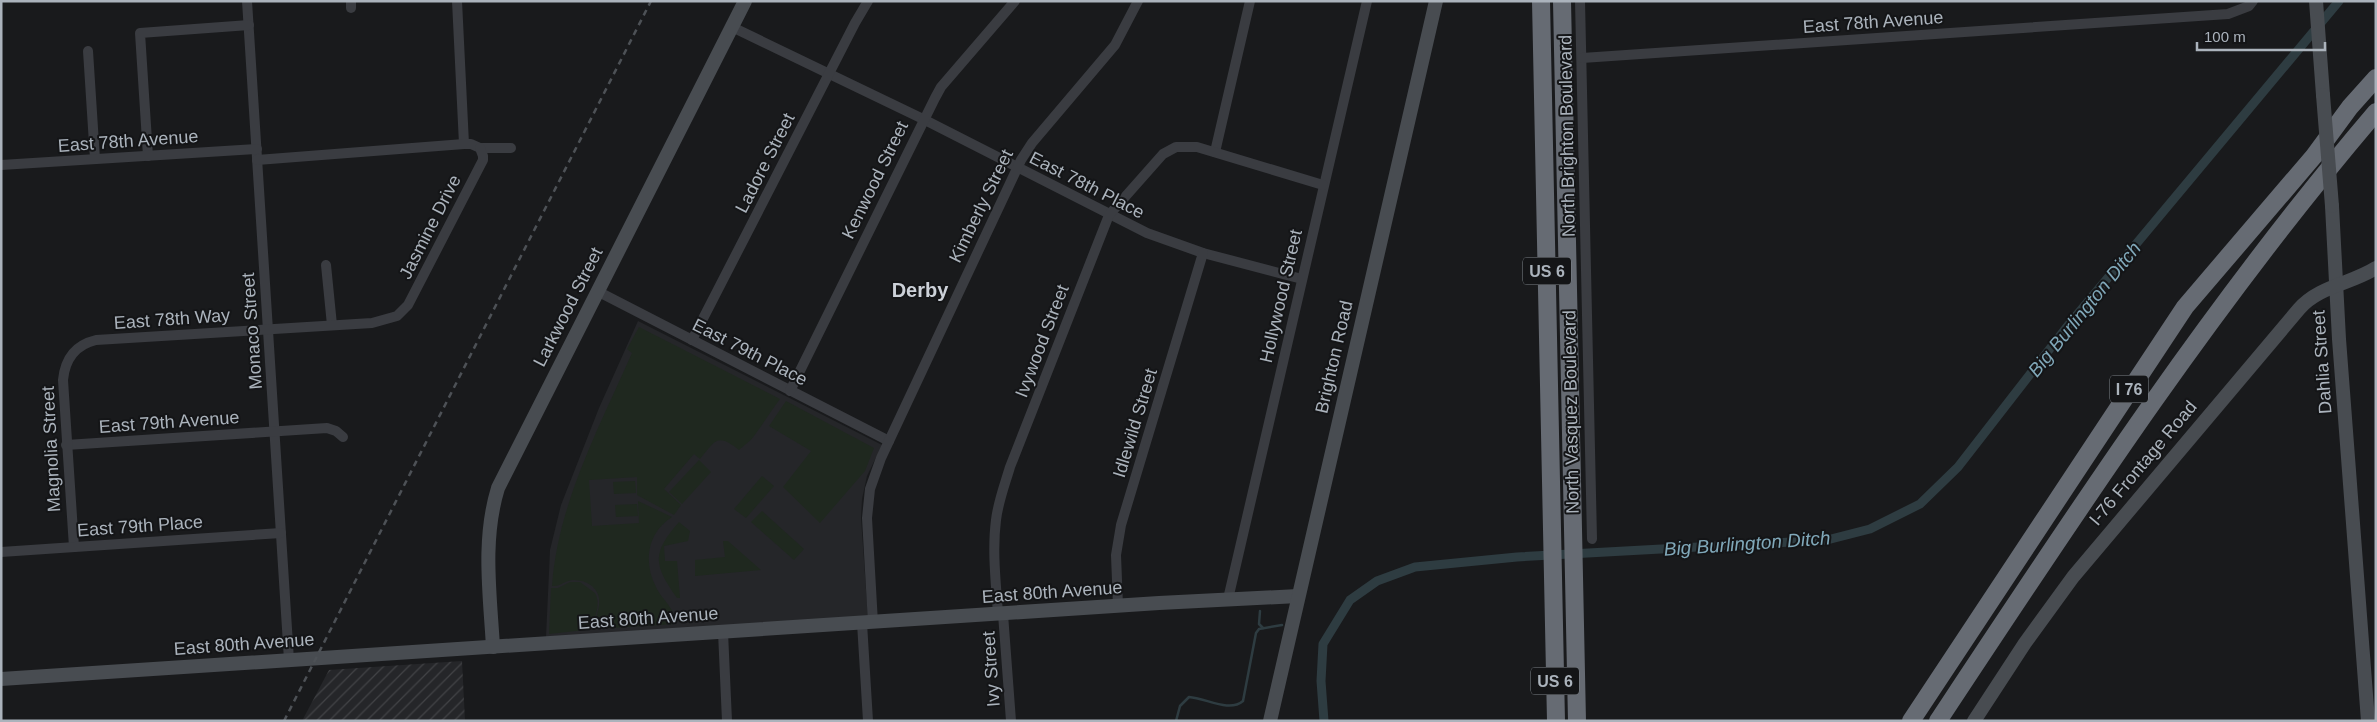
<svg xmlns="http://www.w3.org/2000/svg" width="2377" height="722" font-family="Arial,sans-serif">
	<defs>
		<pattern id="industrial-furrows" width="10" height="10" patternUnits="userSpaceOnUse" patternTransform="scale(1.25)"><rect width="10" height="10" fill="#252629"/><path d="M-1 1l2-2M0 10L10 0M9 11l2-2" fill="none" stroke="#424346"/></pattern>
	</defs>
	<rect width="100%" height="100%" fill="#191a1c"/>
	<path fill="#252629" d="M638,321L882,445L867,476L862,499L861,518L868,618L546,637L550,550L561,505L599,408Z"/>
	<path fill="url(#industrial-furrows)" d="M462,661L465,721H302L329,670Z"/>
	<g fill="#1f281f">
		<path d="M639,327L780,399C771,411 763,424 754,436C751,441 744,445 739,450C717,433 716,440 700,459L694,454L664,489L681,505L674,515L637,495V477L589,480L592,526L639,523L638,501L672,517C647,533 643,562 656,587C662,600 676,609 676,624L595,629C594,613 607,600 592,586C587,582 581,580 574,580C565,580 560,587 552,586C558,503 599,428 632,353L627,349Z"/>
		<path d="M786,401L874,448L865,471L820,523L783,487L811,451L769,426Z"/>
		<path d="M699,460L711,472L682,504L669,492Z"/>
		<path d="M762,476L774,486L746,518L734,509Z"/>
		<path d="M635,481L636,493L614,494L613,482Z"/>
		<path d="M637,504L638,516L616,517L615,505Z"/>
		<path d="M762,511L804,549L794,560L751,522Z"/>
		<path d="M679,522L690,531L688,541L664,546L665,561H677L680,598H677C653,564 652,553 679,522Z"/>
		<path d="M723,541H728L761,570L695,576V560L725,557Z"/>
		<path d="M570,582H580L595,593C602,606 593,616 594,629L549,634L551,588H558Z"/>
	</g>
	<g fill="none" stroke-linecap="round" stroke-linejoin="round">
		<g stroke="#2e3c41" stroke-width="2.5">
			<path d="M1260,611L1259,624L1263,628"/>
			<path d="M1176,721L1180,706L1189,697C1206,698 1229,713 1243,701L1256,633L1259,629L1282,625"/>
		</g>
		<path stroke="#2e3c41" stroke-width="9" d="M1324,721L1321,681L1323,644L1350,600L1377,581L1415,567L1517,557L1827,540L1870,529L1920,504L1958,467L2066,328L2339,1"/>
		<g stroke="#3a3c41" stroke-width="10">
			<path d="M247,1L289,660"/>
			<path d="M351,1V8"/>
			<path d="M457,1L464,144"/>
			<path d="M1580,1L1592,539"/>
			<path d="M732,27L923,119L1147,233L1203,253L1302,279"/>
			<path d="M88,51L95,159"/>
			<path d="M1582,58L2228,14L2249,6L2253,1"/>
			<path d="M1215,152L1250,1"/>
			<path d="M148,156L140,33L249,25"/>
			<path d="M257,160L464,144H471L480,148H511"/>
			<path d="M1,165L257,149"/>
			<path d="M326,265L332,325"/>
			<path d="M597,291L889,441"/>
			<path d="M692,340L855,23L868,1"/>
			<path d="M790,391L935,98L941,87L1015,1"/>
			<path d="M66,445L327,428L336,431L343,437"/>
			<path d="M74,547L63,380C65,359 75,345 96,340L372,323L397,316L408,305L483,160V156L480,148"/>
			<path d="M1,552L281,533"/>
			<path d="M1228,599L1367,1"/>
			<path d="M1118,606L1116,555L1121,525L1203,253"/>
			<path d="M998,614C996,583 992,551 996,520C998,502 1005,484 1010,467L1109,215L1163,154L1176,147H1197L1323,185"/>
			<path d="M1003,614L1011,721"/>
			<path d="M862,623L868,721"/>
			<path d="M873,623L867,518L870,489L881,458L1021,160L1032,143L1115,45L1138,1"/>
			<path d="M723,632L727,721"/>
		</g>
		<g stroke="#484c51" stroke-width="14">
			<path d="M2316,1L2323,95"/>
			<path d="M2332,206L2339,339L2368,721"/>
			<path d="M493,647C490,594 482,540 498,488L745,1"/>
			<path d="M1,679L1159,603L1298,596"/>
			<path d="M1270,721L1436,1"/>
			<path d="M1974,721L2025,643L2073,577L2299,309C2319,286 2351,284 2376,268"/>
		</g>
		<g stroke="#666b73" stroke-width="18">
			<path d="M1541,1L1556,721"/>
			<path d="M1562,1L1577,721"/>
			<path d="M1911,721L2185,307L2314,156L2350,107L2376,78"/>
			<path d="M1938,721C2076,512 2213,303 2376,112"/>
		</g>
		<path stroke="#4d5156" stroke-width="2.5" stroke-dasharray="6 5" stroke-linecap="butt" d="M284,721L651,1"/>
		<path stroke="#484c51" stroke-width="14" d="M2323,95L2332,206"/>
	</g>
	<g text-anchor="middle" stroke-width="4" stroke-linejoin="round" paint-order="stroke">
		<g fill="#141517" stroke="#7e848a" stroke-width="1">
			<rect x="1523" y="257.5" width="48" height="27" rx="4"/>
			<rect x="2110" y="375.5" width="38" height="27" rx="4"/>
			<rect x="1531" y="667.5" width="48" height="27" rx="4"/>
		</g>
		<g font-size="16" font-weight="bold" fill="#abb3bc">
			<text x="1547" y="277">US 6</text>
			<text x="2129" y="395">I 76</text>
			<text x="1555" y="687">US 6</text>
		</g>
		<g font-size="18" fill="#abb3bc" stroke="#141517">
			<text transform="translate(1873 22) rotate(-4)" y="6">East 78th Avenue</text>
			<text transform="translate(1567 136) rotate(-91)" y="6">North Brighton Boulevard</text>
			<text transform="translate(128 141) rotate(-4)" y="6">East 78th Avenue</text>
			<text transform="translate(765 163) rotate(-63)" y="6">Ladore Street</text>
			<text transform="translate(875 180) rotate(-64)" y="6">Kenwood Street</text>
			<text transform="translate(1087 185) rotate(27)" y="6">East 78th Place</text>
			<text transform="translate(981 206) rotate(-64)" y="6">Kimberly Street</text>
			<text transform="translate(430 227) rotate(-63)" y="6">Jasmine Drive</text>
			<text transform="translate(1281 296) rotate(-77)" y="6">Hollywood Street</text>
			<text transform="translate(568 307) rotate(-63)" y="6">Larkwood Street</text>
			<text transform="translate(172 319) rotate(-4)" y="6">East 78th Way</text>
			<text transform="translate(252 331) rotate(-94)" y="6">Monaco Street</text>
			<text transform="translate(1042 341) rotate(-69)" y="6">Ivywood Street</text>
			<text transform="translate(750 352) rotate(27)" y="6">East 79th Place</text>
			<text transform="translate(1334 357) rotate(-77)" y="6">Brighton Road</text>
			<text transform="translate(2322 362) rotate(-94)" y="6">Dahlia Street</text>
			<text transform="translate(1571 412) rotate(-91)" y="6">North Vasquez Boulevard</text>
			<text transform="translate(169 422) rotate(-4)" y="6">East 79th Avenue</text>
			<text transform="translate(1135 423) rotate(-73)" y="6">Idlewild Street</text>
			<text transform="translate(51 449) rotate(-93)" y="6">Magnolia Street</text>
			<text transform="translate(2143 463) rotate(-50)" y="6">I-76 Frontage Road</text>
			<text transform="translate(140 526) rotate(-4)" y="6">East 79th Place</text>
			<text transform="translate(1052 592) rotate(-4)" y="6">East 80th Avenue</text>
			<text transform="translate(648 618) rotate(-4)" y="6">East 80th Avenue</text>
			<text transform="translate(244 644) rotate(-4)" y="6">East 80th Avenue</text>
			<text transform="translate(991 669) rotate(-94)" y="6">Ivy Street</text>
		</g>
		<g font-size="19" font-style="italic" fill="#80a8b9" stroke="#141517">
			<text transform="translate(2084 309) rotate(-51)" y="7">Big Burlington Ditch</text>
			<text transform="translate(1747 543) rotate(-4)" y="7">Big Burlington Ditch</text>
		</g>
		<g font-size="20" font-weight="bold" fill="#ccd1d8" stroke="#141517">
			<text x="920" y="297">Derby</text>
		</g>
	</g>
	<rect width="2377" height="722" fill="none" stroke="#abb3bc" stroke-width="5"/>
	<path d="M2197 42v8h128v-8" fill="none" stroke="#abb3bc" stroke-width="2.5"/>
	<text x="2204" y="42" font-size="15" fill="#abb3bc" stroke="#141517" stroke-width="4" paint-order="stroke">100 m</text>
</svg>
